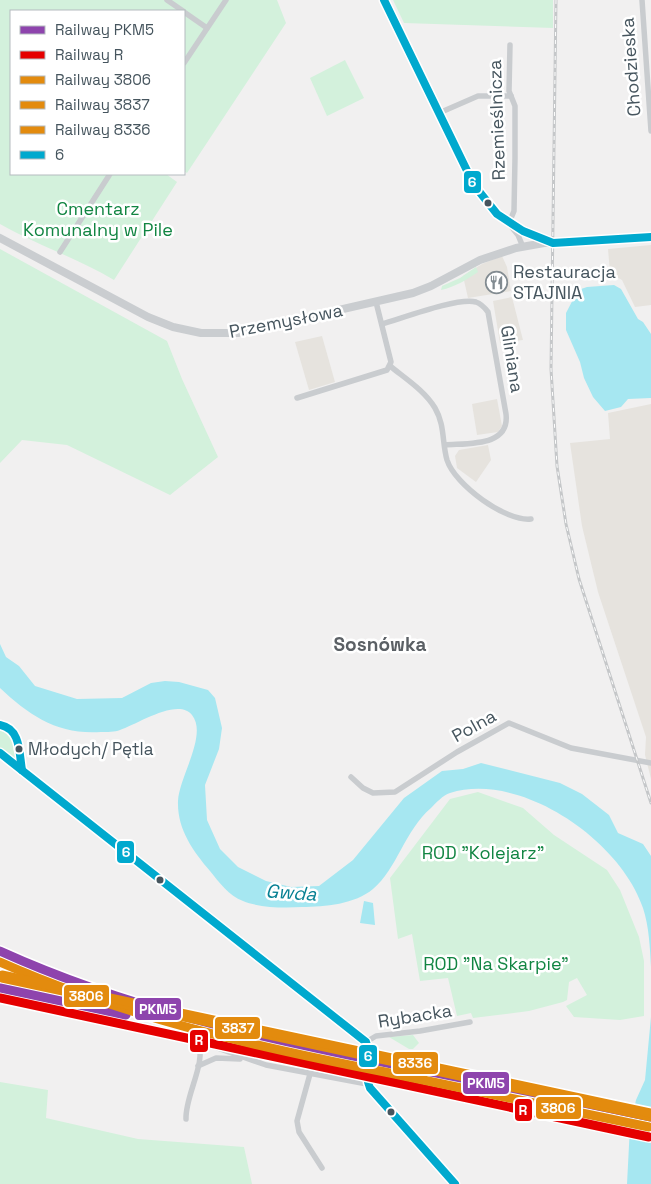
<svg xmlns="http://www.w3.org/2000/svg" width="651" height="1184" font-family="'Space Grotesk',sans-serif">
	<rect width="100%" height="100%" fill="#f1f0f0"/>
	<g fill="#e6e3de">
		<path d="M651,245V305L635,307L622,280L610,273L608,249Z"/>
		<path d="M502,256L507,267L511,291L468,298L463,276L482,264Z"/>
		<path d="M512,297L523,340L500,343L493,301Z"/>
		<path d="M322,336L335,382L309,390L295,342Z"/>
		<path d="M497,399L502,426L498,432L477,435L472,404Z"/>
		<path d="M651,404V779L645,755L646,737L598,592L582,526L570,443L610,439L608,413Z"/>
		<path d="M488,445L491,460L476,482L457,468L455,456L459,450Z"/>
	</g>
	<g fill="#d3f1dc">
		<path d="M0,0H277L286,23L187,173L184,171V11H11V174H166L177,182L114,280C77,258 37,245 0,224Z"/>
		<path d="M393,0H553V28L404,23Z"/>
		<path d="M345,60L364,98L327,116L310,78Z"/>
		<path d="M0,249L167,341L182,379L218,457L170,495L67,445L22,440L0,463Z"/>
		<path d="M476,267L478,272C466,280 455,287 441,290L442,286L460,278Z"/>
		<path d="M0,728H6L13,734L16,745L14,752L17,755L16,761L0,749Z"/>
		<path d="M478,792L523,808L554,835L607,870L620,890L639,937L644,961V1016L620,1020L574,1017L566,1006L587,995L577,978L569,982L567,1000L563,1002L529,1011L473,1018L471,1013L457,1016L448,978L420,981L412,934L398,939L390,878L450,799Z"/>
		<path d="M413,1035L419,1043L413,1049H409L389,1037Z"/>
		<path d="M0,1082L48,1090L46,1118L138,1139L244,1147L252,1184H0Z"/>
	</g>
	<g fill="#a6e7f1">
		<path d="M614,285L621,289L638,319L643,322L651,334V398L628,399L621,407L605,411L593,397L584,378L580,362L566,330V313L578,290L587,287Z"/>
		<path d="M0,644L6,657L19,666L35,686L77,699L122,698L151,683L165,681L179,682L208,690L215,698L222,728L219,749L205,785L207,820L220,849L238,867L266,881L291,887L319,886L353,860L404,798L442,771L463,769L481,763L560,783L582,794L609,815L618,833L643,844L651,856V967C650,948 649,926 643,908C621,841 521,771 450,793C443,795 436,803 431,808C405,830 397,869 373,889C355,904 325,907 302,907C284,908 260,908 243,901C229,896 219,882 210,871C193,851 177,829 178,801C179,777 208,735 192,715C178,697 136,725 120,730C115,732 107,732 101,732C58,735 30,716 0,688Z"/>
		<path d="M364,901L373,903L375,925L360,923Z"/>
		<path d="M651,1017V1184H627L630,1126L636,1100L645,1080Z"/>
	</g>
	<g fill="#f1f0f0">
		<path d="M633,1106L651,1110V1119L631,1114Z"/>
		<path d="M631,1117L651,1121V1129L629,1125Z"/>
	</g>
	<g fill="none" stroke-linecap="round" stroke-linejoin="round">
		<g stroke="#c9cccf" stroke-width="5.5">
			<path d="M167,0L183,11"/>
			<path d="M384,0L479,192C500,222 519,227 551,242"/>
			<path d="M642,0L651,131"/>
			<path d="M184,12L207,28"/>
			<path d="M184,63L226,0"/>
			<path d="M439,113L478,96H511"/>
			<path d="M509,223L514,211L515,158V106L509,91L510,45"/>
			<path d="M510,225L518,235L523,247"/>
			<path d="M60,252L110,174"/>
			<path d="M382,324C403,318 458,297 476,302C482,304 485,308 488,312L506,414C510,447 468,443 445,445"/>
			<path d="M390,366C406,379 425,391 435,408C445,425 442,443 447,460C455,485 506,522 531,519"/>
			<path d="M297,398L387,370L391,362L376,302"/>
			<path d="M0,725C21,725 19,755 22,770"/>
			<path d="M351,777L363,788L373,793L395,792L457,752L509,723L571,748L651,763"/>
			<path d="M0,975L46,985L64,1012"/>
			<path d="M0,1000L195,1040L266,1065L367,1084"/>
			<path d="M366,1042L376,1036L420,1031L470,1022"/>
			<path d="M198,1066L216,1058L240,1059"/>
			<path d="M310,1074L297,1121L299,1132L322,1168"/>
			<path d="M186,1119C185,1095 207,1063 198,1041"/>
		</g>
		<g stroke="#cacdd0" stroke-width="8">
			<path d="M0,238L148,317L173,327L201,333H238L413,293L431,286L480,260L516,248L544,243L651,237"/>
			<path d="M0,753L366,1042C374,1057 360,1073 370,1088L455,1184"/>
		</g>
		<defs>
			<path id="rail" d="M556,0L551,369L557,466L566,524L579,579L651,803"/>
		</defs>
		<use href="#rail" stroke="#c5c7c9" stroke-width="3"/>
		<use href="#rail" stroke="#fff" stroke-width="1" stroke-dasharray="4" stroke-linecap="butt"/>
		<defs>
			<g id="bus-1">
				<path d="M384,0L474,185L497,214L523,231L553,243L651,237"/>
				<path d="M0,725C21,729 19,753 22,770"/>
				<path d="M0,753L366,1042C372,1058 363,1073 370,1088L455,1184"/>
			</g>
		</defs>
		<use href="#bus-1" stroke="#fff" stroke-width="11"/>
		<use href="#bus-1" stroke="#00a9ce" stroke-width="8"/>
		<defs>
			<g id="rail-1">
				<path d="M0,951C128,1009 255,1036 392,1064C478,1081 565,1099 651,1117"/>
				<path d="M0,988L126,1015"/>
			</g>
			<path id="rail-2" d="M0,998L649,1137"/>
			<path id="rail-3" d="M0,962C124,1017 253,1046 385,1072C473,1090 561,1108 649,1127"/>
			<path id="rail-4" d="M2,978L651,1117"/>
			<path id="rail-5" d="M2,975L651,1113"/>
		</defs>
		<use href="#rail-1" stroke="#fff" stroke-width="12"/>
		<use href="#rail-2" stroke="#fff" stroke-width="12"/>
		<use href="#rail-3" stroke="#fff" stroke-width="12"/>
		<use href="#rail-4" stroke="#fff" stroke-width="12"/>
		<use href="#rail-5" stroke="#fff" stroke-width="12"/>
		<use href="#rail-1" stroke="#8e44ad" stroke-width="9"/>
		<use href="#rail-2" stroke="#e50000" stroke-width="9"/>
		<use href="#rail-3" stroke="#e38b0e" stroke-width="9"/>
		<use href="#rail-4" stroke="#e38b0e" stroke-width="9"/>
		<use href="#rail-5" stroke="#e38b0e" stroke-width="9"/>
	</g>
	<defs>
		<symbol id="restaurant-ring" viewBox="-11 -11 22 22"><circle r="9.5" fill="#fff" stroke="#828b91" stroke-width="1.5"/><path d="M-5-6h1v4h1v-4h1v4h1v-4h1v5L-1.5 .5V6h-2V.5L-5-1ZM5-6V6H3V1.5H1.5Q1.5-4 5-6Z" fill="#828b91"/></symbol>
	</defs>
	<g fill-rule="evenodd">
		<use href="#restaurant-ring" x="484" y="270" width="25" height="25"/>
	</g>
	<g fill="#46555e" stroke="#fff" stroke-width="2">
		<circle cx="488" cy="203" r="4.5"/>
		<circle cx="19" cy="749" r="4.5"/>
		<circle cx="160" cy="880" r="4.5"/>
		<circle cx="391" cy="1112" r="4.5"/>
	</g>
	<g text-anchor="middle" stroke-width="5" stroke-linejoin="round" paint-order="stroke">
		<g font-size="17" fill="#46555e" stroke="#fff" text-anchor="start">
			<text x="28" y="755">Młodych/ Pętla</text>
		</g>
		<g font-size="18" fill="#46555e" stroke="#fff">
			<text transform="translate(631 67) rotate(-94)" y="6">Chodzieska</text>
			<text transform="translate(497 120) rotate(-92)" y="6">Rzemieślnicza</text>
			<text transform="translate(286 321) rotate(-11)" y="6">Przemysłowa</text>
			<text transform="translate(512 359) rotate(81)" y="6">Gliniana</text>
			<text transform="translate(474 726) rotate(-29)" y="6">Polna</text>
			<text transform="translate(415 1016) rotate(-9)" y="6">Rybacka</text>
		</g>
		<g font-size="18" fill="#118542" stroke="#fff">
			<text x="98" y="215">Cmentarz<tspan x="98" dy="21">Komunalny w Pile</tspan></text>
			<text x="483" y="859">ROD "Kolejarz"</text>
			<text x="496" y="970">ROD "Na Skarpie"</text>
		</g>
		<g font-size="18" fill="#46555e" stroke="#fff" text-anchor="start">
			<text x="513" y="278">Restauracja<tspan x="513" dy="21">STAJNIA</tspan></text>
		</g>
		<g font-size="19" font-weight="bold" fill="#5b6065" stroke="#fff">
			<text x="380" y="651">Sosnówka</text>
		</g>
		<g font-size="19" font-style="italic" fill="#068093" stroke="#fff">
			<text transform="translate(291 892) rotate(4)" y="7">Gwda</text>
		</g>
	</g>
	<g stroke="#fff" stroke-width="2">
		<rect x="463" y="170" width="19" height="24" rx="5" fill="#00a9ce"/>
		<rect x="116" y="840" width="19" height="24" rx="5" fill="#00a9ce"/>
		<rect x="63" y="984" width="47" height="24" rx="5" fill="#e38b0e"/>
		<rect x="134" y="997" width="48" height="24" rx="5" fill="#8e44ad"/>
		<rect x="214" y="1016" width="47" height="24" rx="5" fill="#e38b0e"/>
		<rect x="189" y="1029" width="20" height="24" rx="5" fill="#e50000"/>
		<rect x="358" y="1044" width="20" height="24" rx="5" fill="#00a9ce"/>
		<rect x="392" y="1051" width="47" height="24" rx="5" fill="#e38b0e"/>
		<rect x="462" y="1071" width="48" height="24" rx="5" fill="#8e44ad"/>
		<rect x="535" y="1096" width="47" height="24" rx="5" fill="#e38b0e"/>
		<rect x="514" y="1098" width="19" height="24" rx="5" fill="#e50000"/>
	</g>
	<g font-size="14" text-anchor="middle" font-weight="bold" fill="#fff">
		<text x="472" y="187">6</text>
		<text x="126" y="857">6</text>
		<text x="86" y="1001">3806</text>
		<text x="158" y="1014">PKM5</text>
		<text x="238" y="1033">3837</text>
		<text x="199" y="1045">R</text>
		<text x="368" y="1061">6</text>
		<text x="415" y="1068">8336</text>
		<text x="486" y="1088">PKM5</text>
		<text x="558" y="1113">3806</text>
		<text x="523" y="1115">R</text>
	</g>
	<rect x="10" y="10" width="175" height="165" fill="#ffffff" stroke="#b5bbbf"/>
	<rect x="20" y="26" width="25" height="8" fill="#8e44ad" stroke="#b5bbbf"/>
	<text x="55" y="35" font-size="15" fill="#46555e">Railway PKM5</text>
	<rect x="20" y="51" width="25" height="8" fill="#e50000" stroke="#b5bbbf"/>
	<text x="55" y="60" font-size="15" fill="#46555e">Railway R</text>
	<rect x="20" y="76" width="25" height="8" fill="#e38b0e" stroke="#b5bbbf"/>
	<text x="55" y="85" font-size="15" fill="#46555e">Railway 3806</text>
	<rect x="20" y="101" width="25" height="8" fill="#e38b0e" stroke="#b5bbbf"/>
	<text x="55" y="110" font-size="15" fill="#46555e">Railway 3837</text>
	<rect x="20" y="126" width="25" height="8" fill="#e38b0e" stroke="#b5bbbf"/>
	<text x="55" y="135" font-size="15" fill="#46555e">Railway 8336</text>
	<rect x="20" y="151" width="25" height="8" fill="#00a9ce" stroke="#b5bbbf"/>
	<text x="55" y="160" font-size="15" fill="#46555e">6</text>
</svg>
